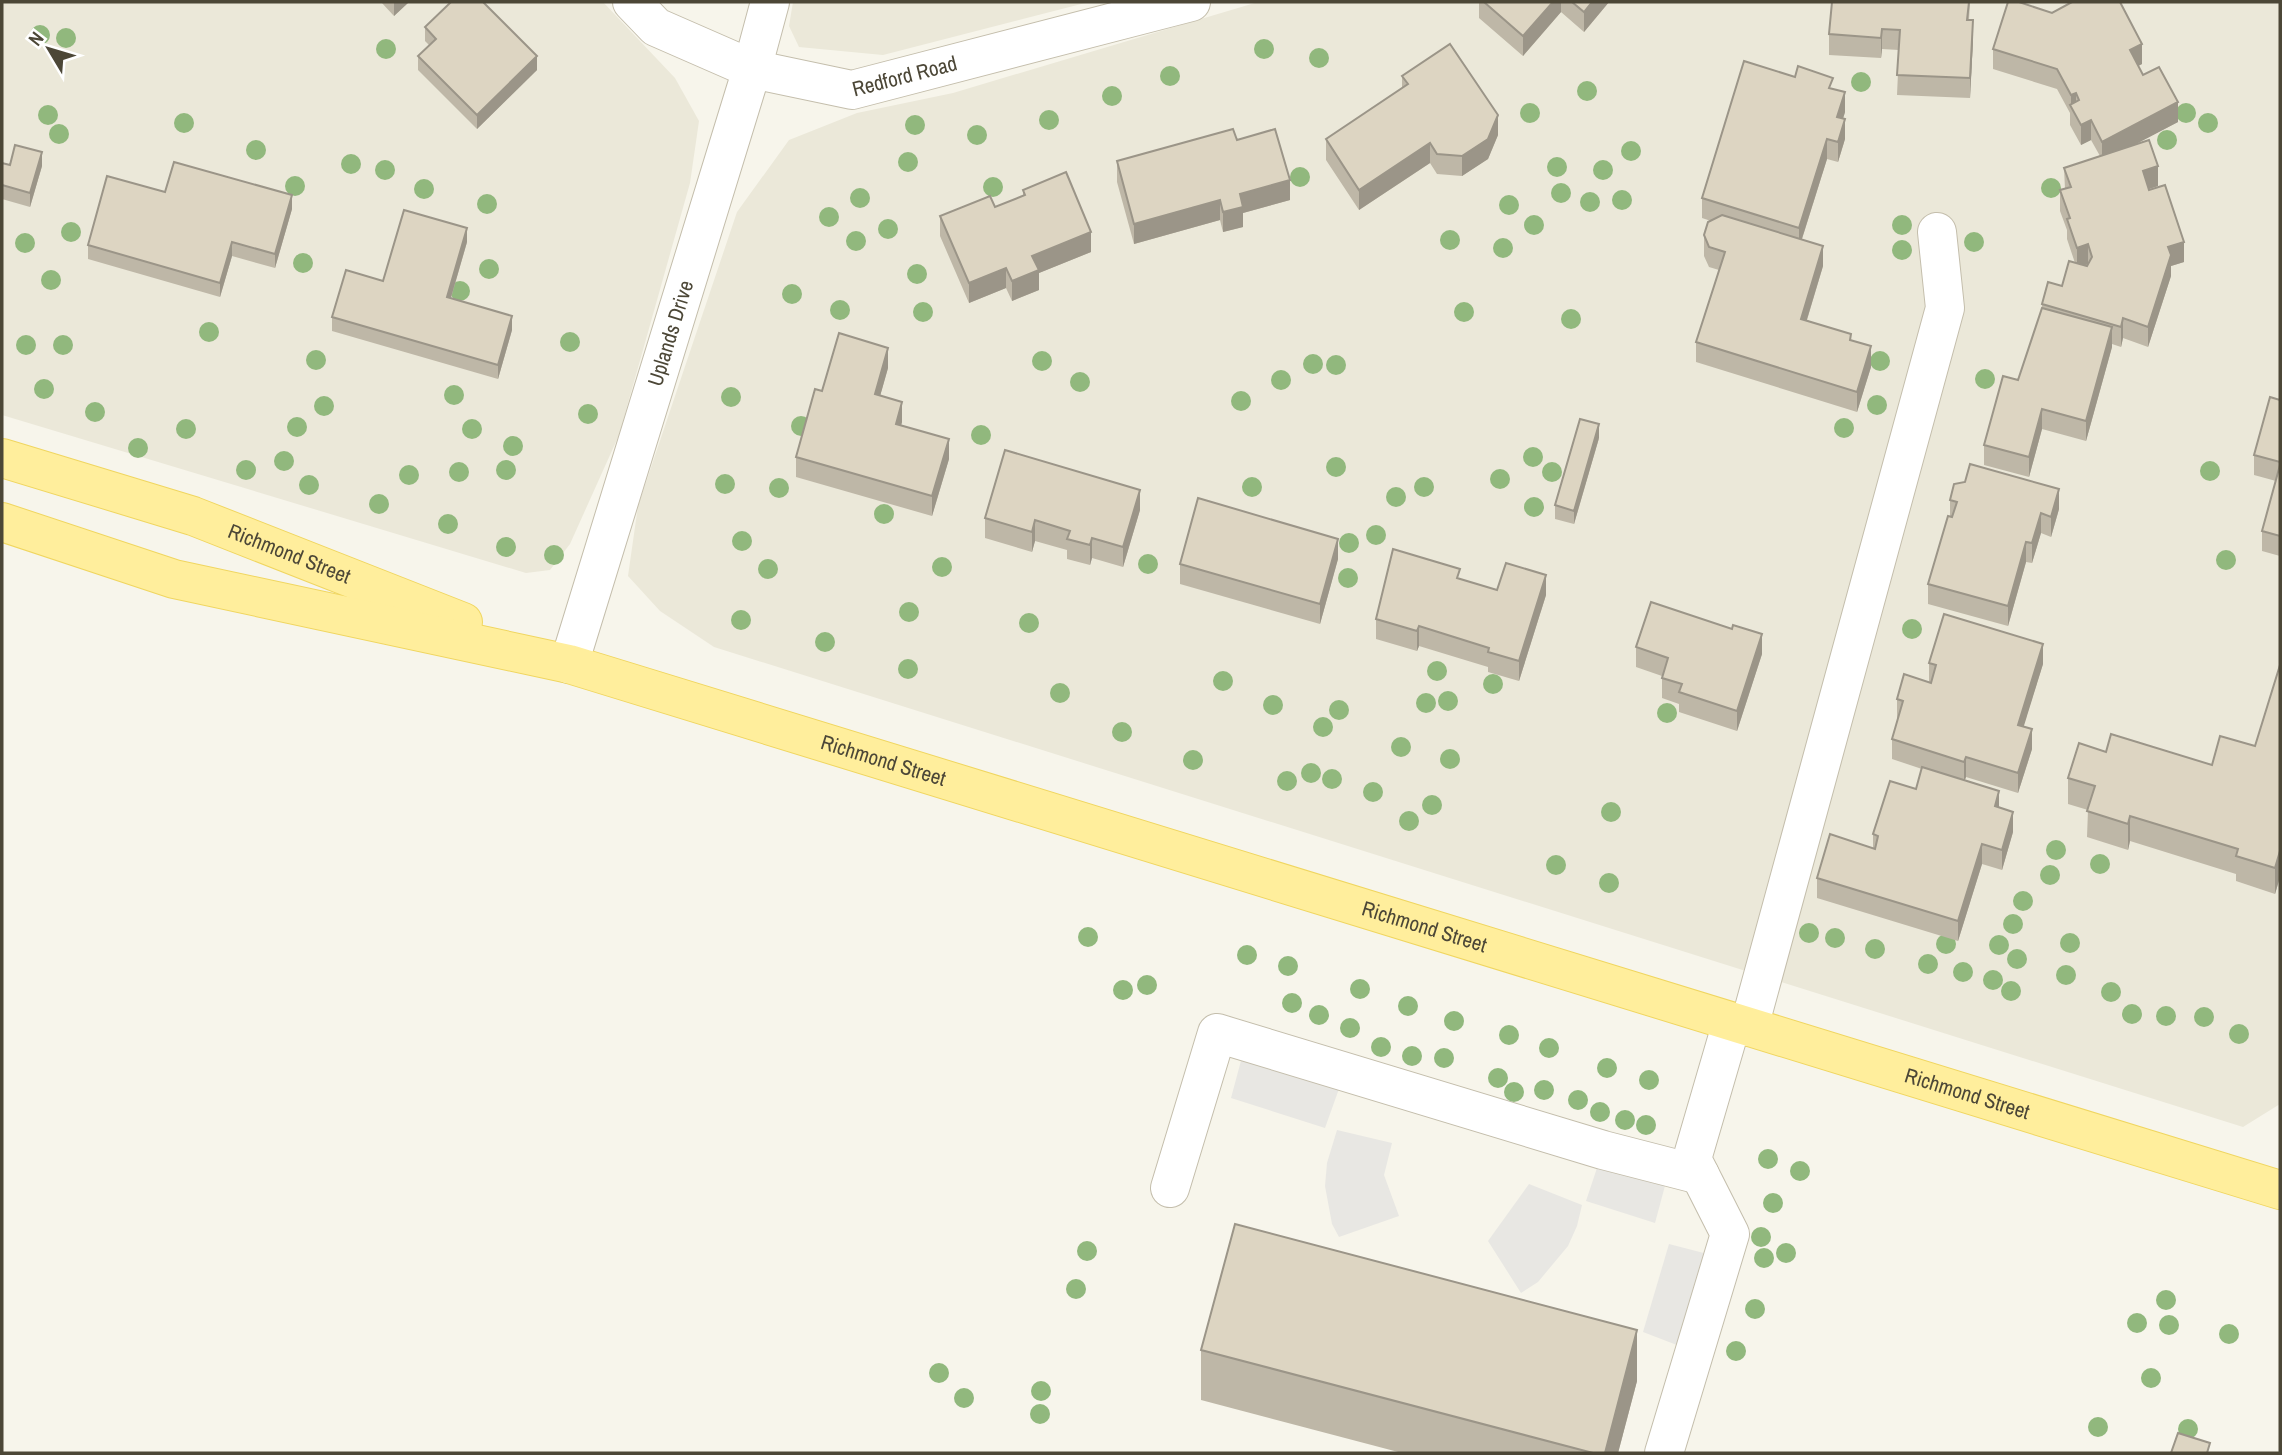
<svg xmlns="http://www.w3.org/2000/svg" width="2282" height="1455" font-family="'Archivo Narrow',sans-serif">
	<rect width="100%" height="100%" fill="#f7f5eb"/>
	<g fill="#ebe8d9">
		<path d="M2,2H603L675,78L699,121L690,183L619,435L570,544L550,570L526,573L2,415Z"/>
		<path d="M793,2H1089L883,55L799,47L789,26Z"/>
		<path d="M1258,2H2280V1104L2243,1127L714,647L660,611L628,576L638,506L737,212L789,140L857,113L953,93Z"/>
	</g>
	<g fill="#e8e7e3">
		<path d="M1246,1042L1345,1072L1325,1128L1231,1098Z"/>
		<path d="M1337,1130L1392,1143L1384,1175L1399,1216L1339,1237L1332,1224L1325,1186L1327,1163Z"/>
		<path d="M1603,1150L1670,1167L1655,1223L1586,1201Z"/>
		<path d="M1529,1184L1582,1205L1577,1226L1568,1246L1538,1282L1521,1293L1488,1241Z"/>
		<path d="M1669,1244L1723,1258L1695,1352L1643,1332Z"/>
	</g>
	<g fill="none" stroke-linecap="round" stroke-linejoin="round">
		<defs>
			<g id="minor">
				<path id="s1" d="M632,2L656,27L752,69L852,90L1191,2"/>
				<path id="s2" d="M569,664L752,69L770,2"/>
				<path d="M1749,1027L1945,308L1937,232"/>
				<path d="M1170,1188L1217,1033L1603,1150L1700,1175"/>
				<path d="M1664,1453L1730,1234L1692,1159L1732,1022"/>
			</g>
			<g id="major">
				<path id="s3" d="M2,458L193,516L463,622"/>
				<path id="s4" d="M2,522L174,579L569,664L2280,1190"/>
			</g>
		</defs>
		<use href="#minor" stroke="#c4beac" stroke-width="40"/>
		<use href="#major" stroke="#f0d660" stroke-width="40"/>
		<use href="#minor" stroke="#fff" stroke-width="38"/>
		<use href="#major" stroke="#ffee9c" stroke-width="38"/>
	</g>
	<g fill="#91b87d">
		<circle cx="40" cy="35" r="10"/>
		<circle cx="66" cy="38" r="10"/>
		<circle cx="386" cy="49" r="10"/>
		<circle cx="1264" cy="49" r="10"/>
		<circle cx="1319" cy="58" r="10"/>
		<circle cx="1170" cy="76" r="10"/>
		<circle cx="1861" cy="82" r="10"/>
		<circle cx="1587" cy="91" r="10"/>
		<circle cx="1112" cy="96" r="10"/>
		<circle cx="1530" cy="113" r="10"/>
		<circle cx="2186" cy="113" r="10"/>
		<circle cx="48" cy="115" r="10"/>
		<circle cx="1049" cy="120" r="10"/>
		<circle cx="184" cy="123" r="10"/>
		<circle cx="2208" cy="123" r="10"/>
		<circle cx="915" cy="125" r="10"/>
		<circle cx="59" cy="134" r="10"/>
		<circle cx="977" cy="135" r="10"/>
		<circle cx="2167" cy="140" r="10"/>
		<circle cx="256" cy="150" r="10"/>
		<circle cx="1631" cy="151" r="10"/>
		<circle cx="908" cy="162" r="10"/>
		<circle cx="351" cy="164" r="10"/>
		<circle cx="1557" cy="167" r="10"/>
		<circle cx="385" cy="170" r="10"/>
		<circle cx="1603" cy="170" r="10"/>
		<circle cx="1300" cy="177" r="10"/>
		<circle cx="295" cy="186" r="10"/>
		<circle cx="993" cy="187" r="10"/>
		<circle cx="2051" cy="188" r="10"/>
		<circle cx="424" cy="189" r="10"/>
		<circle cx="1561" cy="193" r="10"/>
		<circle cx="860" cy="198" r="10"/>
		<circle cx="1622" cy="200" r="10"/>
		<circle cx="1590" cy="202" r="10"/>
		<circle cx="487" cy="204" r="10"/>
		<circle cx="1509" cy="205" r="10"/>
		<circle cx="829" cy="217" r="10"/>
		<circle cx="1534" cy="225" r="10"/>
		<circle cx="1902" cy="225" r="10"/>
		<circle cx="888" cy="229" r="10"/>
		<circle cx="71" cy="232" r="10"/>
		<circle cx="1450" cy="240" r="10"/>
		<circle cx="856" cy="241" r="10"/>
		<circle cx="1974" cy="242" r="10"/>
		<circle cx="25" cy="243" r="10"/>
		<circle cx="1503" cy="248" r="10"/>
		<circle cx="1902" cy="250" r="10"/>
		<circle cx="303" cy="263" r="10"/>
		<circle cx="489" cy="269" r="10"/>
		<circle cx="917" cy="274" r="10"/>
		<circle cx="51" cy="280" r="10"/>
		<circle cx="460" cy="291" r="10"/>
		<circle cx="792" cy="294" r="10"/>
		<circle cx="840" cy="310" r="10"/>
		<circle cx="923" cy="312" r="10"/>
		<circle cx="1464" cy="312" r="10"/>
		<circle cx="1571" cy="319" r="10"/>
		<circle cx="209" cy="332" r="10"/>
		<circle cx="570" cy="342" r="10"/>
		<circle cx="26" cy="345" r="10"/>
		<circle cx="63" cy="345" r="10"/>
		<circle cx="316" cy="360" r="10"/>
		<circle cx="1042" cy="361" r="10"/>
		<circle cx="1880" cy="361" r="10"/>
		<circle cx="1313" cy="364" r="10"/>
		<circle cx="1336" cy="365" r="10"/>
		<circle cx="1985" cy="379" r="10"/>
		<circle cx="1281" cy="380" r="10"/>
		<circle cx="1080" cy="382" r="10"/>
		<circle cx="44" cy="389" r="10"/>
		<circle cx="454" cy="395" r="10"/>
		<circle cx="731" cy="397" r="10"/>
		<circle cx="1241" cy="401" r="10"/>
		<circle cx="1877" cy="405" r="10"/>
		<circle cx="324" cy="406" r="10"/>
		<circle cx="95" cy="412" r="10"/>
		<circle cx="588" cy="414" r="10"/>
		<circle cx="801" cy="426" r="10"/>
		<circle cx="297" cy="427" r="10"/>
		<circle cx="1844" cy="428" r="10"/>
		<circle cx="186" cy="429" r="10"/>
		<circle cx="472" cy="429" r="10"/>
		<circle cx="981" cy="435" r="10"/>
		<circle cx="513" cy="446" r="10"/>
		<circle cx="138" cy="448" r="10"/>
		<circle cx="1533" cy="457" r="10"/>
		<circle cx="284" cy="461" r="10"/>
		<circle cx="1336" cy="467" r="10"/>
		<circle cx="246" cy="470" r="10"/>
		<circle cx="506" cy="470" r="10"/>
		<circle cx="2210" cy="471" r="10"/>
		<circle cx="459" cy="472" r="10"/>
		<circle cx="1552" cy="472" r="10"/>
		<circle cx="409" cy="475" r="10"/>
		<circle cx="1500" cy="479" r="10"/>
		<circle cx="725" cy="484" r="10"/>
		<circle cx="309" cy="485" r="10"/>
		<circle cx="1252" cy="487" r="10"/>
		<circle cx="1424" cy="487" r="10"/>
		<circle cx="779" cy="488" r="10"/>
		<circle cx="1396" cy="497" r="10"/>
		<circle cx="379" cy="504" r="10"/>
		<circle cx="1534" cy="507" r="10"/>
		<circle cx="884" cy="514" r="10"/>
		<circle cx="448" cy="524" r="10"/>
		<circle cx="1376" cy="535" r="10"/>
		<circle cx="742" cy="541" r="10"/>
		<circle cx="1349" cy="543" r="10"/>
		<circle cx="506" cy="547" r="10"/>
		<circle cx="554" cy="555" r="10"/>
		<circle cx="2226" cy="560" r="10"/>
		<circle cx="1148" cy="564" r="10"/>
		<circle cx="942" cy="567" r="10"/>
		<circle cx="768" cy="569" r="10"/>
		<circle cx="1348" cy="578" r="10"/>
		<circle cx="909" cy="612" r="10"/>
		<circle cx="741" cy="620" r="10"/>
		<circle cx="1029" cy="623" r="10"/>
		<circle cx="1912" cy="629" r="10"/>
		<circle cx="825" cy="642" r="10"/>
		<circle cx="908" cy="669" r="10"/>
		<circle cx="1437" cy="671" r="10"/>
		<circle cx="1223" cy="681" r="10"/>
		<circle cx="1493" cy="684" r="10"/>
		<circle cx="1060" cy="693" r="10"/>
		<circle cx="1448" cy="701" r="10"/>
		<circle cx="1426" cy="703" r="10"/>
		<circle cx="1273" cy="705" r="10"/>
		<circle cx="1339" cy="710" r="10"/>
		<circle cx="1667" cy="713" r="10"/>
		<circle cx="1323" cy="727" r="10"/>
		<circle cx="1122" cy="732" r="10"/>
		<circle cx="1401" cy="747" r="10"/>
		<circle cx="1450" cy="759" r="10"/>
		<circle cx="1193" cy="760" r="10"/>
		<circle cx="1311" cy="773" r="10"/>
		<circle cx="1332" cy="779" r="10"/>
		<circle cx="1287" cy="781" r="10"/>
		<circle cx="1373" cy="792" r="10"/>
		<circle cx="1432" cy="805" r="10"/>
		<circle cx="1611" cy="812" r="10"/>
		<circle cx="1409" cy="821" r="10"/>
		<circle cx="2056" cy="850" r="10"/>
		<circle cx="2100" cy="864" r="10"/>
		<circle cx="1556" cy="865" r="10"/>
		<circle cx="2050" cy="875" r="10"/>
		<circle cx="1609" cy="883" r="10"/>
		<circle cx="2023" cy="901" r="10"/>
		<circle cx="2013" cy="924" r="10"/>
		<circle cx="1809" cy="933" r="10"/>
		<circle cx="1088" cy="937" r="10"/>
		<circle cx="1835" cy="938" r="10"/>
		<circle cx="2070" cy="943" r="10"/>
		<circle cx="1946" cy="944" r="10"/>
		<circle cx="1999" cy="945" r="10"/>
		<circle cx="1875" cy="949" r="10"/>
		<circle cx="1247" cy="955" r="10"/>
		<circle cx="2017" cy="959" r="10"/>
		<circle cx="1928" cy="964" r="10"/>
		<circle cx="1288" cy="966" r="10"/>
		<circle cx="1963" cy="972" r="10"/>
		<circle cx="2066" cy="975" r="10"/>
		<circle cx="1993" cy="980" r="10"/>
		<circle cx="1147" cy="985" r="10"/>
		<circle cx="1360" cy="989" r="10"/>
		<circle cx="1123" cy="990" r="10"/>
		<circle cx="2011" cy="991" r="10"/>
		<circle cx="2111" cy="992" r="10"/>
		<circle cx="1292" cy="1003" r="10"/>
		<circle cx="1408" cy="1006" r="10"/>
		<circle cx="2132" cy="1014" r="10"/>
		<circle cx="1319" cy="1015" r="10"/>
		<circle cx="2166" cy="1016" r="10"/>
		<circle cx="2204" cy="1017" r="10"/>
		<circle cx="1454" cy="1021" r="10"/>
		<circle cx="1350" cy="1028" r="10"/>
		<circle cx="2239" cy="1034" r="10"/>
		<circle cx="1509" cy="1035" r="10"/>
		<circle cx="1381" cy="1047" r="10"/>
		<circle cx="1549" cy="1048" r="10"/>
		<circle cx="1412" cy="1056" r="10"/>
		<circle cx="1444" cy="1058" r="10"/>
		<circle cx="1607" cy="1068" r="10"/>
		<circle cx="1498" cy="1078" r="10"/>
		<circle cx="1649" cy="1080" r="10"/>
		<circle cx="1544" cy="1090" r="10"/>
		<circle cx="1514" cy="1092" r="10"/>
		<circle cx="1578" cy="1100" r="10"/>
		<circle cx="1600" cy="1112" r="10"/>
		<circle cx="1625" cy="1120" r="10"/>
		<circle cx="1646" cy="1125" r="10"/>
		<circle cx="1768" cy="1159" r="10"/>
		<circle cx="1800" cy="1171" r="10"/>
		<circle cx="1773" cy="1203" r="10"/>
		<circle cx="1761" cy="1237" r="10"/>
		<circle cx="1087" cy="1251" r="10"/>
		<circle cx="1786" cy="1253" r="10"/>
		<circle cx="1764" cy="1258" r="10"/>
		<circle cx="1076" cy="1289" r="10"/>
		<circle cx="2166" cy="1300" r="10"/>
		<circle cx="1755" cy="1309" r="10"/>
		<circle cx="2137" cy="1323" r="10"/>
		<circle cx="2169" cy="1325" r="10"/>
		<circle cx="2229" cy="1334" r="10"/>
		<circle cx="1736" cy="1351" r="10"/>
		<circle cx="939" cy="1373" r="10"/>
		<circle cx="2151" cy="1378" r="10"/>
		<circle cx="1041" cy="1391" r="10"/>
		<circle cx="964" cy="1398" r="10"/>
		<circle cx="1040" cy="1414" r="10"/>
		<circle cx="2098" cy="1427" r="10"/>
		<circle cx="2188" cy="1429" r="10"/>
	</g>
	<g fill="#beb7a7">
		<path d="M381,2H409L394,16Z"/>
		<path d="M1479,2H1609L1584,32L1561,12L1523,56L1479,18Z"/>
		<path d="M1970,2L1969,20L1973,40L1970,98L1897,95L1899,50L1882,49L1881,58L1829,55V34Z"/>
		<path d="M425,27L537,70L477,129L418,70V56L429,45L425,41Z"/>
		<path d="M1993,49L2142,64L2138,66L2143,75L2178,122L2133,145L2158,186L2149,189L2184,262L2171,266V276L2148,347L2123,338L2121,347L2112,344V347L2086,441L2042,429L2029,477L1984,465V445L2018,380L2042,308V304L2062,286L2075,263L2067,239V230L2060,211V190L2065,189L2064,168L2100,156L2091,140L2081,145L2070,125V113L2057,89L1993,69Z"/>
		<path d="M1402,76L1498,135L1488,159L1462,176L1437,174L1430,163L1359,210L1326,160V139L1402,88Z"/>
		<path d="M1833,89L1845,112L1843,119L1845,139L1838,162L1827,159L1802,239L1823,266L1807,320L1851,340L1871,367L1857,412L1696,362V342L1719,270L1709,267L1704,256V235L1711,221L1702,218V198Z"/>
		<path d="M1237,140L1290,200L1243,213V227L1223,232L1220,220L1134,244L1117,182V161Z"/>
		<path d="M2,163L10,165L42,166L30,207L2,199Z"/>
		<path d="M1023,190L1091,252L1039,273V290L1012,301L1006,288L969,303L940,236V216L995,207L1023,196Z"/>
		<path d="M165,192L292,209L275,268L232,256L220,297L88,259V245Z"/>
		<path d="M467,242L451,298L512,330L498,379L332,331V317L383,281Z"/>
		<path d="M888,368L880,396L902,422L901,425L949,459L932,516L796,477V457L822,391Z"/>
		<path d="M2280,400V556L2262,551V531L2276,481L2254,475V455Z"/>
		<path d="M1599,438L1574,524L1555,519V505Z"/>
		<path d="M1950,500L2059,509L2051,537L2041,533L2032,563L2026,562L2008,626L1928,604V584L1950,516Z"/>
		<path d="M1140,510L1123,567L1092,558L1090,565L1067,559V550L1035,541L1032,552L985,538V518Z"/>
		<path d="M1338,559L1320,624L1180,584V564Z"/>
		<path d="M1460,579L1497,590L1546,595L1519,681L1488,672V667L1419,646L1417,651L1376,639V619Z"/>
		<path d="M1636,647L1762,654L1737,731L1679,712V704L1662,698V676L1636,667Z"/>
		<path d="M1929,663L2043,664L2023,727L2032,749L2018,793L1966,777L1965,780L1999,808L2013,832L2002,870L1982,864L1958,941L1817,898V878L1873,848V834L1916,789L1922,769L1892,759V739L1898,719H1897V699L1929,682Z"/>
		<path d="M2280,665V877L2275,894L2236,881V874L2130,841L2128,850L2087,837L2088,810L2068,804V778L2106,752L2212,765L2255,746Z"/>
		<path d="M1201,1350L1637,1381L1618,1453H1402L1201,1400Z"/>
	</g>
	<g fill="#9b9588">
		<path d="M394,2H409L394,16Z"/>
		<path d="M1553,2H1561V12L1523,56V36Z"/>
		<path d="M1592,2H1609L1584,32V12Z"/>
		<path d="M1973,20V40L1970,98V78Z"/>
		<path d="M1882,29V49L1881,58V38Z"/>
		<path d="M2142,44V64L2130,70V50Z"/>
		<path d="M537,56V70L477,129V115Z"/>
		<path d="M1845,92V112L1837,137V117Z"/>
		<path d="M2076,93V113L2071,107V95Z"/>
		<path d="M2178,102V122L2102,162V142Z"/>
		<path d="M1498,115V135L1488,159L1462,176V156Z"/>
		<path d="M1845,119V139L1838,162V142Z"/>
		<path d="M2091,120V140L2081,145V125Z"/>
		<path d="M1827,139V159L1799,248V228Z"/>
		<path d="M1430,143V163L1359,210V190Z"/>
		<path d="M42,152V166L30,207V193Z"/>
		<path d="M2158,166V186L2143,191V171Z"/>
		<path d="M1290,180V200L1243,213V227L1223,232V212L1240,194Z"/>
		<path d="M292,195V209L275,268V254Z"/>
		<path d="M1220,200V220L1134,244V224Z"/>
		<path d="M467,228V242L447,311V297Z"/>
		<path d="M1091,232V252L1039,273V290L1012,301V281L1032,256Z"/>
		<path d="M232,242V256L220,297V283Z"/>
		<path d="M2184,242V262L2171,266V276L2148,347V327L2168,247Z"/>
		<path d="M2088,244V264L2077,268V248Z"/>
		<path d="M1823,246V266L1801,339V319Z"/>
		<path d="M1006,268V288L969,303V283Z"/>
		<path d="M512,316V330L498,379V365Z"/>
		<path d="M2123,318V338L2121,347V327Z"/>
		<path d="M2112,327V347L2086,441V421Z"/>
		<path d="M1871,346V367L1857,412V392Z"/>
		<path d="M888,348V368L875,414V394Z"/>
		<path d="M902,402V422L896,444V424Z"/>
		<path d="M2042,409V429L2029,477V457Z"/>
		<path d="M1599,424V438L1574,524V511Z"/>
		<path d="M949,439V459L932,516V496Z"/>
		<path d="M2059,489V509L2051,537V517Z"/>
		<path d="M1140,490V510L1123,567V547Z"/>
		<path d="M2041,513V533L2032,563V543Z"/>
		<path d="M1035,520V541L1032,552V532Z"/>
		<path d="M1092,538V558L1090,565V545Z"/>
		<path d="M1338,539V559L1320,624V604Z"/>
		<path d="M2026,542V562L2008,626V606Z"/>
		<path d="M1546,575V595L1519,681V661Z"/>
		<path d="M1419,626V646L1417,651V631Z"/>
		<path d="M1762,634V654L1737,731V711Z"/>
		<path d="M2043,644V664L2018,745V725Z"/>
		<path d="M2032,729V749L2018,793V773Z"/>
		<path d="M1966,757V777L1964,782V762Z"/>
		<path d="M1999,791V811L1995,806Z"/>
		<path d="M2013,812V832L2002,870V850Z"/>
		<path d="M2130,816V841L2128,850V824Z"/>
		<path d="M1982,844V864L1958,941V921Z"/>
		<path d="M2280,851V877L2275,894V868Z"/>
		<path d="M1637,1330V1381L1618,1453H1605Z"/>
	</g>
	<g fill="#ddd5c2" stroke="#9b9588" stroke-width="2">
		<path d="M451,2H483L537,56L477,115L418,56L436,39L425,27Z"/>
		<path d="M1484,2H1553L1523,36Z"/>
		<path d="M1572,2H1592L1584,12Z"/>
		<path d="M1832,2H1969L1967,20H1973L1970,78L1897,75L1900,30L1882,29L1881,38L1829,34Z"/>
		<path d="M2008,2H2019L2052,13L2072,2H2120L2142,44L2130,50L2143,75L2159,67L2178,102L2102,142L2091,120L2081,125L2070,105L2079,100L2076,93L2071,95L2057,69L1993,49Z"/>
		<path d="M1450,44L1498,115L1488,139L1462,156L1437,154L1430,143L1359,190L1326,139L1408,84L1402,76Z"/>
		<path d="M1744,61L1795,77L1798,66L1833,78L1829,88L1845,92L1837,117L1845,119L1838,142L1827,139L1799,228L1702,198Z"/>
		<path d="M1233,129L1237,140L1275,129L1290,180L1240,194L1243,207L1223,212L1220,200L1134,224L1117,161Z"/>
		<path d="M2149,140L2158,166L2143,171L2149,190L2165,185L2184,242L2168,247L2171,255L2148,327L2123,318L2121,327L2042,304L2048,282L2062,286L2069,261L2087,266L2092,257L2088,244L2077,248L2067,219L2070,218L2060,190L2071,187L2064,168Z"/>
		<path d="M15,145L42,152L30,193L2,185V163L10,165Z"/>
		<path d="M174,162L292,195L275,254L232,242L220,283L88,245L107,176L165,192Z"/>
		<path d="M1066,172L1091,232L1032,256L1039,270L1012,281L1006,268L969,283L940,216L990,196L995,207L1025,195L1023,190Z"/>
		<path d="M404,210L467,228L447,297L512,316L498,365L332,317L346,270L383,281Z"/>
		<path d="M1722,215L1823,246L1801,319L1851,334L1850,340L1871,346L1857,392L1696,342L1725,252L1709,247L1704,235L1708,222Z"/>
		<path d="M2042,308L2112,327L2086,421L2042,409L2029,457L1984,445L2003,376L2018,380Z"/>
		<path d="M839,333L888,348L875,394L902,402L896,424L949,439L932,496L796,457L815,389L822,391Z"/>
		<path d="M2270,397L2280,400V462L2254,455Z"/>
		<path d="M1580,419L1599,424L1574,511L1555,505Z"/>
		<path d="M1005,450L1140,490L1123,547L1092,538L1090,545L1067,539L1070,531L1035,520L1032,532L985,518Z"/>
		<path d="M1970,464L2059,489L2051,517L2041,513L2032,543L2026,542L2008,606L1928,584L1948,516L1952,517L1957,502L1950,500L1954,484L1965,482Z"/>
		<path d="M2280,465V536L2262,531Z"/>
		<path d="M1198,498L1338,539L1320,604L1180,564Z"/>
		<path d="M1393,549L1460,569L1457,578L1497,590L1506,563L1546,575L1519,661L1488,652L1489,648L1419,626L1417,631L1376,619Z"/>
		<path d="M1651,602L1732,629L1733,625L1762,634L1737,711L1679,692L1682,684L1662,678L1668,658L1636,647Z"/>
		<path d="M1944,614L2043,644L2018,725L2032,729L2018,773L1966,757L1964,762L1892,739L1903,701L1897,699L1904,674L1931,683L1936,665L1929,663Z"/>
		<path d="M2280,665V851L2275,868L2236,856L2238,849L2130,816L2128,824L2087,811L2095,786L2068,778L2079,743L2106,752L2111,734L2212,765L2220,736L2255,746Z"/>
		<path d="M1922,767L1999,791L1995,806L2013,812L2002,850L1982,844L1958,921L1817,878L1830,834L1875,849L1878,836L1873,834L1890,781L1916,789Z"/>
		<path d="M1235,1224L1637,1330L1605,1453H1593L1201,1350Z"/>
		<path d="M2178,1433L2210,1443L2207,1453H2171Z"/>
	</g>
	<g text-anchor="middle" stroke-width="5" stroke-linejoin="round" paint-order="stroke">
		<g font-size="21" fill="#4c4737" stroke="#fff">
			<text dy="7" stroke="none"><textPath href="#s1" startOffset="296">Redford Road</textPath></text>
			<text dy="7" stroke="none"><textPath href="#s2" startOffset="346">Uplands Drive</textPath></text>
			<text dy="7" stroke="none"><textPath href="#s3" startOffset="303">Richmond Street</textPath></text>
			<text dy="7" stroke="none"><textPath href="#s4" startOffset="914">Richmond Street</textPath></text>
			<text dy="7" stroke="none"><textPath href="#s4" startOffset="1480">Richmond Street</textPath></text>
			<text dy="7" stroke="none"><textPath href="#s4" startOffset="2048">Richmond Street</textPath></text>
		</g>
	</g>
	<rect width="2282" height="1455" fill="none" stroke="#4c4737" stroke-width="7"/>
	<g transform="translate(49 49) rotate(308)" stroke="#ffffff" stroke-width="5" paint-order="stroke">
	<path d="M0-5L12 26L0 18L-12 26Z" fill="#4c4737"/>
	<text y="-10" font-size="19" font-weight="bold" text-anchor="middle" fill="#4c4737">N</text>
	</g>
</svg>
